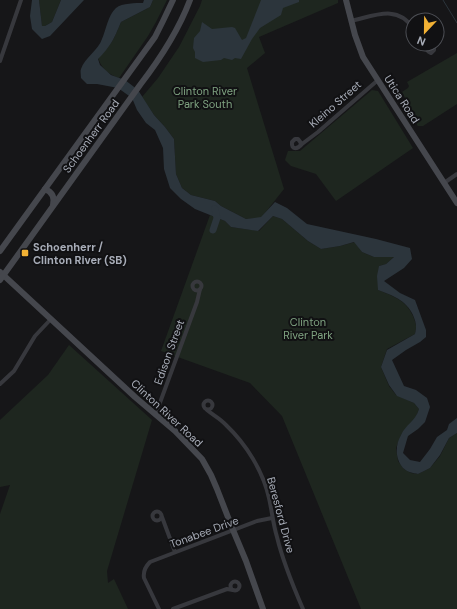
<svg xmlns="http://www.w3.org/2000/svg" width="457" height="609" font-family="'DM Sans',sans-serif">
	<rect width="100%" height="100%" fill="#161618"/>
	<g fill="#1e261f">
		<path d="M39,0H61L52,22L45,26H42Z"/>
		<path d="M153,0H167L156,22L148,36L119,78C108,74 102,69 98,58C111,46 114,39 121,22L150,7Z"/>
		<path d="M202,0H338V3L259,37L265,53L247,68L284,189L261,218L246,219L221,206L215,201L191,195L182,188L176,174L174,139L165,127L154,115L142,97L158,78L179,47L200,6Z"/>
		<path d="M457,53V104L423,126H418L417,125L414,115L402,92L408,88L409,86L407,82Z"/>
		<path d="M372,90L378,91L413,148L336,201L316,174L291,166L285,160L288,151H300Z"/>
		<path d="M210,215L225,221L231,227L259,231L273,216L282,219L308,241L321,249L340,246L355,242L362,252L374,257H394L386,264L379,266L378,290C393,296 406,300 413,316C416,324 417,325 415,334L387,349L381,367L389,386L396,395L414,403L419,409L416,417L401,435L396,448L398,461L404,469L411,473L418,474L430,468L440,456L449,438L457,433V609H361L282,416L250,383L161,351Z"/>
		<path d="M69,345L152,420L107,571L108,583L114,579L128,609H0V514L10,485L0,487V420L48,375Z"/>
	</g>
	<g fill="#2c353c">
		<path d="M32,0H39L42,26H45L52,22L61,0H84L50,36L42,39L32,29L30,16Z"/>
		<path d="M144,0H153L150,7L121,22C114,39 111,46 98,59L100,65L111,75L125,80L138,90L154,115L165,127L174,139L176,174L182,188L191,195L215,201L221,206L246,219L261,217L275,202L287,208L307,224L376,239L410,248L412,259L404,268L384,281L400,293L415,300L426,330V337L420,342L406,350L392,360L404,386L416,390L427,398L430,407L425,422L418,429L408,436L403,453L410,460L420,462L430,449L437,437L447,430L449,424L457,418V433L449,438L440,455L430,468L418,474C413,473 407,472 403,468C395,459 395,445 401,435C406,424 415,422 419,409L414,403L397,396L389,385L381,367L387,350L415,334C417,325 416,323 413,315C406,300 392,295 378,290L377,276L379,266L386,264L394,257H374L362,252L354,242L340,246L321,249L308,241L282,219L273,216L258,231L231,227L225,221L195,209L181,199L170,188L164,169L163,148L155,130L146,123L137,110L132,98L118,88L97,84H87L81,78C81,75 80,71 81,69C85,57 98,51 102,39C106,30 108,15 116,8C122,3 136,3 143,3Z"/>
		<path d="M261,0H299V2L283,8L281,15L260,28L252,39L241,59L235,58L232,60L224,58L221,60L203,62L195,58V52L193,48L194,38L200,31L202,22L212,29L232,27L235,28L242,40L246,38Z"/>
	</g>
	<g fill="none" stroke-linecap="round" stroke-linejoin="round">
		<path stroke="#2c353c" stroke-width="1" d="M443,0L457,23"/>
		<path stroke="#2c353c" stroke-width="7" d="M213,230L217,218L215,209"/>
		<g stroke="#37383d" stroke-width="4">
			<path d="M351,21C374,16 397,4 413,28"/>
			<path d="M426,44H432L434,46V50L431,53C428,52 426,50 427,47L429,44"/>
			<path d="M0,61L21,0"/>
			<path d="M300,146L301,143L298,139H295L292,142C291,151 298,149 302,144L318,132L378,80"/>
			<path d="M444,183L457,174"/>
			<circle cx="197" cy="286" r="4.5"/>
			<path d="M0,384L14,371L35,336L51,319"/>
			<circle cx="208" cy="405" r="4.5"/>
			<path d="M207,410C213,415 221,419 226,425C246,444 263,471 269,498C272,511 273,524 277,537C283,562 293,586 303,609"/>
			<path d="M155,414L158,408L197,302L200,289"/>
			<circle cx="157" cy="516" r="4.5"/>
			<path d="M162,517L175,552"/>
			<circle cx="235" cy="586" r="4.5"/>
			<path d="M159,609L144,578C143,572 146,566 150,562L257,521L272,518"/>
			<path d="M173,609L227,589L233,590"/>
		</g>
		<g stroke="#45474d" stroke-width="6">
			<path d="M346,0L355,35L363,57L457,203"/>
			<path d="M45,189C52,192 55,197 53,205"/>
			<path d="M0,251L155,37L163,21L173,0"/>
			<path d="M0,272L135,397L175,431L202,459L211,475L217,489L233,530L246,561L263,609"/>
			<path d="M0,280L140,85C160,59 178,32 190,0"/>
		</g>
	</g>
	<rect fill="#f2b134" stroke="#111113" stroke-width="1.5" x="21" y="249" width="8" height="8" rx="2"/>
	<g text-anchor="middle" stroke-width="4" stroke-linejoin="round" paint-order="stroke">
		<g font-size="11" fill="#7fa381" stroke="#111113">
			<text x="205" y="95">Clinton River<tspan x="205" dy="13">Park South</tspan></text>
			<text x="308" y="326">Clinton<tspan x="308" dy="13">River Park</tspan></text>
		</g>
		<g font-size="11" fill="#a8adb8" stroke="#111113">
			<text transform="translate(402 99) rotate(57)" y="4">Utica Road</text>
			<text transform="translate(335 104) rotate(-41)" y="4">Kleino Street</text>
			<text transform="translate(91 136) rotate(-54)" y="4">Schoenherr Road</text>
			<text transform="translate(169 352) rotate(-70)" y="4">Edison Street</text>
			<text transform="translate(167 413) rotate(43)" y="4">Clinton River Road</text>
			<text transform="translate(281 515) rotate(75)" y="4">Beresford Drive</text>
			<text transform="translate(204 532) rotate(-20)" y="4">Tonabee Drive</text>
		</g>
		<g font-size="11" font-weight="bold" fill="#a8adb8" stroke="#111113" text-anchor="start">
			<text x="33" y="251">Schoenherr /<tspan x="33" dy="13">Clinton River (SB)</tspan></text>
		</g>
	</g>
	<g transform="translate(425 32) rotate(202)"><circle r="19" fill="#111113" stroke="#4d4f55"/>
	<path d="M0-3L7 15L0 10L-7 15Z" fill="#f2b134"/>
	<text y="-6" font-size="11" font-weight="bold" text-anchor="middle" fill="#a8adb8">N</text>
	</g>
</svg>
